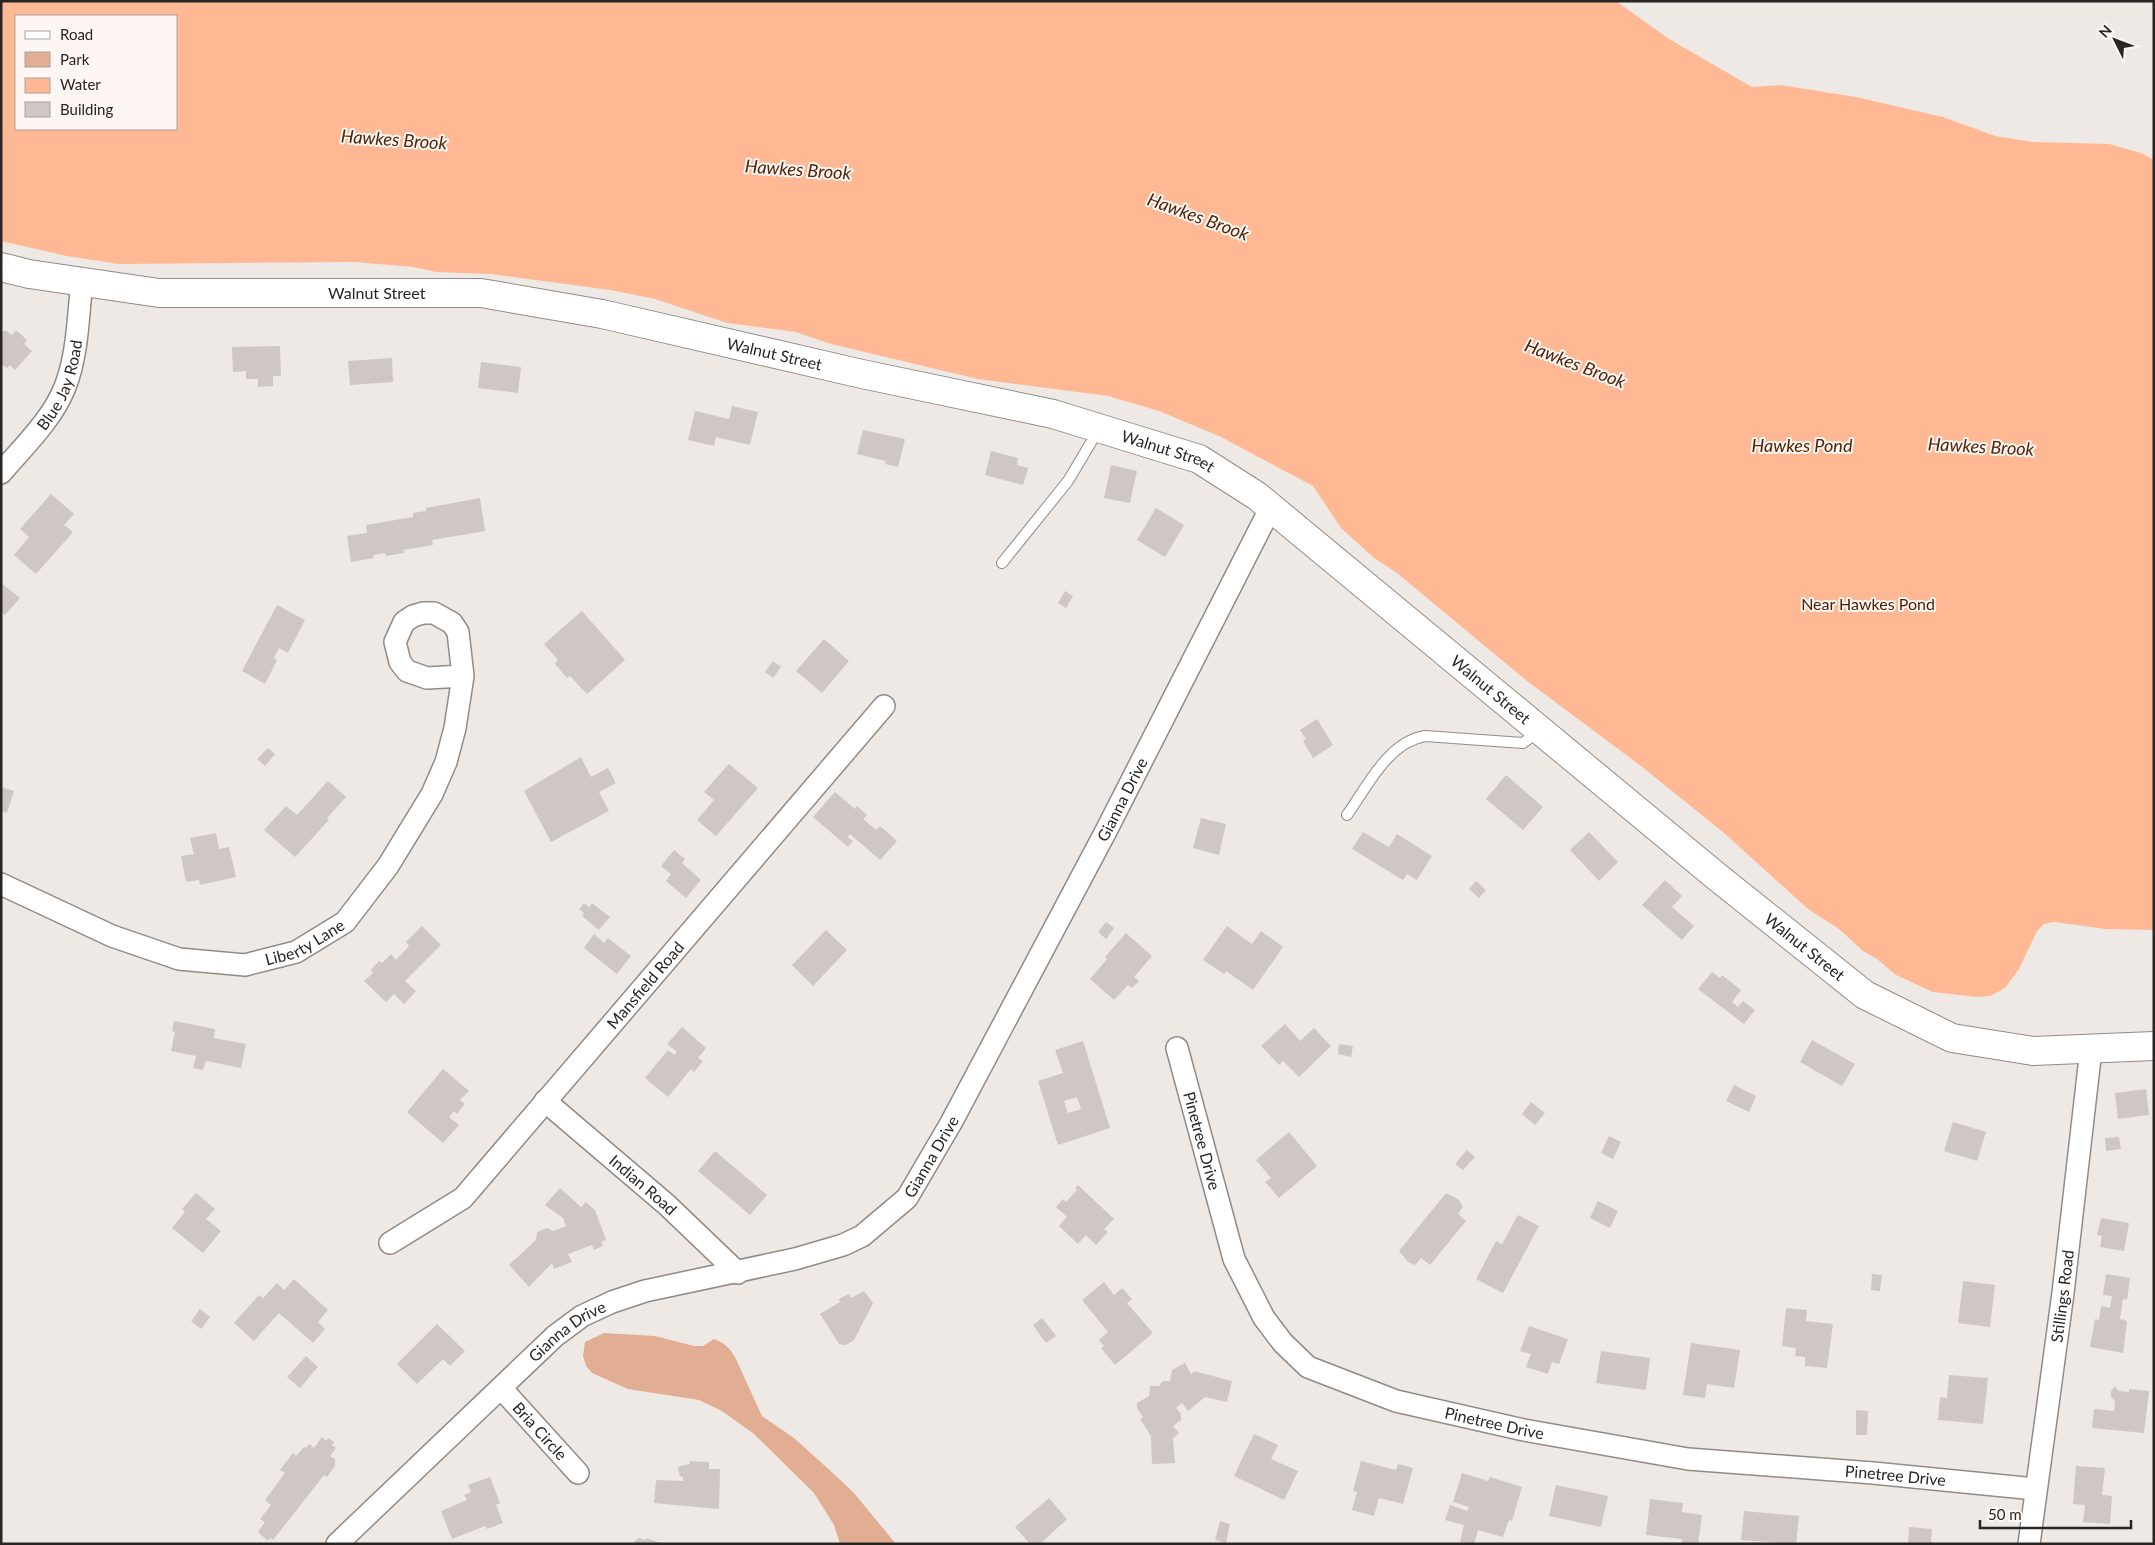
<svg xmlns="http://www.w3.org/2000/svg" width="2155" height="1545" font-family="Lato,sans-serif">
	<rect width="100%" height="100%" fill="#efe9e5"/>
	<path fill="#e1ae93" d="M604,1333L655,1336L694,1346H703L714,1339C724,1343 729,1347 735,1357L762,1416L794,1438L836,1476L854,1493L896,1544H840L834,1525L814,1493L754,1434L722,1411L699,1400L628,1389L592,1373L586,1366L583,1356L585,1342Z"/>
	<path fill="#feb893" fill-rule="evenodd" d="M1,1H1616L1669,39L1752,87L1780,85L1856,97L1943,117L1995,136L2033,142L2109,144L2141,153L2154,160V930L2106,929L2054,922L2044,924L2037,931L2019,969L2005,988L1990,996L1977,997L1933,992L1896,975L1877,959L1863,951L1839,929L1808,909L1724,833L1641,766L1527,681L1397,573L1374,558L1341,528L1313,486L1219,436L1159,411L1108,396L978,379L831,344L796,332L727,323L655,299L610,290L491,274L436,272L413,267L355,262L119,264L67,256L1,241ZM16,16H176V129H16Z"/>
	<g fill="#cec7c4" fill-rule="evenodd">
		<path d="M5,330L12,335L16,330L27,340L24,344L32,351L15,370L10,365L7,368L1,364V331L3,332Z"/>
		<path d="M280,346L281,376H273V386L258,387V379H246V371L233,372L232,347Z"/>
		<path d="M392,358L393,382L350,385L348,361Z"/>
		<path d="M481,362L521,367L518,393L478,388Z"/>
		<path d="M732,406L758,412L750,445L716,437L714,446L688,440L695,411L729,419Z"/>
		<path d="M863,430L905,439L898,467L885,464L886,461L857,454Z"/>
		<path d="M991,451L1018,458L1017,465L1028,468L1023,485L985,475Z"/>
		<path d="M1111,465L1137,471L1130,503L1104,498Z"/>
		<path d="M51,494L74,514L64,525L73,532L36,574L14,555L29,537L20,529Z"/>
		<path d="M480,498L485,531L432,540L433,545L403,550L404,553L386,556L385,553L373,555L374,558L351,562L347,536L367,533L366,525L413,517V513L426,511V508Z"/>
		<path d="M1156,508L1184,525L1165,557L1137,540Z"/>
		<path d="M1,583L20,598L5,615L2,613L1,614Z"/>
		<path d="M1065,591L1073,596L1066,608L1058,603Z"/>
		<path d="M277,605L305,620L288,653L279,648L274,658L277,660L265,684L242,671Z"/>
		<path d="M582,611L625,660L587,694L570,676L567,678L555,664L558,660L544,644Z"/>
		<path d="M824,639L849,661L822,693L796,671Z"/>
		<path d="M773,661L781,667L773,678L765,672Z"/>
		<path d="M1317,719L1333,745L1313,758L1303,741L1306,739L1300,730Z"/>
		<path d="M268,748L275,754L265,766L257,759Z"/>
		<path d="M581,757L591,777L608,768L616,783L599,792L609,811L551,842L524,791Z"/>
		<path d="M729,764L758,788L716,836L697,820L714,800L704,792Z"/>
		<path d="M1506,775L1543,807L1523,830L1486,799Z"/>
		<path d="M328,781L346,797L327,818L329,820L295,857L264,830L286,806L297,815Z"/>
		<path d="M1,787L14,791L7,813L1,811Z"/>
		<path d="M835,792L855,809L857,806L867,815L863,819L876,830L880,826L897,841L880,860L850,834L847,837L853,841L848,847L813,817Z"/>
		<path d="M1201,818L1226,824L1219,855L1193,848Z"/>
		<path d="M1363,832L1389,847L1397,834L1432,856L1417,880L1407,874L1403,880L1352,849Z"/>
		<path d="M1589,832L1618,862L1599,881L1570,850Z"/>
		<path d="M216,833L219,849L229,847L236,877L200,885L199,880L186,882L181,856L194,854L190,838Z"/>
		<path d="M674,850L685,859L682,863L701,880L686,898L666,881L671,874L661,866Z"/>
		<path d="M1665,880L1682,896L1672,907L1694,926L1682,940L1642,905Z"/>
		<path d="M1476,881L1486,890L1479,898L1469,889Z"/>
		<path d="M584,903L589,907L592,903L610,917L599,930L582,916L584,913L579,909Z"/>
		<path d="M1106,922L1114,928L1106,939L1098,932Z"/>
		<path d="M422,926L441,945L405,981L416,991L404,1004L394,994L386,1002L364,981L373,973L371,970L379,961L382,963L391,954L396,960L409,946L406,942Z"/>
		<path d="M1227,926L1252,944L1261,931L1283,947L1253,990L1226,971L1224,974L1203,960Z"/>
		<path d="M826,930L847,950L813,986L792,965Z"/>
		<path d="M1126,933L1152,956L1134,977L1139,981L1132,988L1128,985L1114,1000L1090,979L1107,959L1105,957Z"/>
		<path d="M594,934L604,943L608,938L631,956L617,974L584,948Z"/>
		<path d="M1712,972L1720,978L1722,975L1741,990L1732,1002L1738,1007L1743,1001L1755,1010L1744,1024L1698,989Z"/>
		<path d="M174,1021L215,1029L214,1038L246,1044L241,1068L206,1061L203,1070L193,1068L196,1056L171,1051L175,1032L172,1031Z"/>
		<path d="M1285,1024L1300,1041L1314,1028L1331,1046L1299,1077L1283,1061L1279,1065L1261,1046Z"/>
		<path d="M682,1027L706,1048L698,1058L703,1061L694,1072L691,1069L668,1097L645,1078L668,1050L674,1055L677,1052L667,1044Z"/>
		<path d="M1812,1040L1855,1064L1842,1086L1800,1062Z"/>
		<path d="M1083,1041L1110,1128L1058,1145L1038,1081L1063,1073L1055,1050ZM1077,1097L1081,1109L1068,1113L1064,1101Z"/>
		<path d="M1339,1044L1353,1046L1351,1057L1338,1054Z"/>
		<path d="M443,1069L469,1091L460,1100L465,1104L457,1114L454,1111L449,1117L459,1125L443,1143L407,1112Z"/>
		<path d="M1734,1085L1756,1096L1749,1112L1726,1101Z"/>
		<path d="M2146,1089L2149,1115L2118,1119L2115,1093Z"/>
		<path d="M1531,1102L1545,1113L1535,1125L1522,1114Z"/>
		<path d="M1953,1122L1986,1132L1977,1161L1944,1151Z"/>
		<path d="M1289,1132L1317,1166L1279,1198L1265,1182L1271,1178L1256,1160Z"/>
		<path d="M1609,1136L1621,1142L1613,1159L1601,1153Z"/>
		<path d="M2119,1137L2121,1149L2106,1151L2105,1138Z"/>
		<path d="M1467,1150L1475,1157L1463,1170L1455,1164Z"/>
		<path d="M715,1151L767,1195L750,1215L698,1171Z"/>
		<path d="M1078,1185L1114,1219L1104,1229L1108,1232L1096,1245L1086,1235L1078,1244L1059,1226L1067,1217L1056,1207L1063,1199L1066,1202L1077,1190L1075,1188Z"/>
		<path d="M560,1188L581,1207L586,1202L595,1210L606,1240L601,1242L603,1246L594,1250L592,1245L568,1254L572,1262L554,1269L552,1263L529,1287L509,1265L536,1240L537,1232L547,1228L553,1231L566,1226L563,1218L545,1205Z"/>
		<path d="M196,1193L215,1209L206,1219L221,1231L203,1253L172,1228L185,1212L182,1209Z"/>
		<path d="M1446,1193L1459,1200L1463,1207L1458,1214L1466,1221L1430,1265L1421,1258L1415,1265L1408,1262L1399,1251Z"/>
		<path d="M1598,1201L1618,1211L1610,1228L1590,1218Z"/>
		<path d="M1518,1215L1539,1226L1503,1293L1476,1279L1496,1241L1502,1244Z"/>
		<path d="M2101,1218L2129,1223L2124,1251L2100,1247L2102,1236L2097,1235Z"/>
		<path d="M1872,1274L1882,1275L1880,1291L1871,1290Z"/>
		<path d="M2106,1274L2130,1278L2127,1300L2123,1299L2120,1319L2127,1321L2123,1353L2090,1347L2095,1319L2099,1320L2101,1306L2110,1308L2112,1296L2103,1295Z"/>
		<path d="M294,1279L328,1310L318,1322L325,1329L313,1343L279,1313L254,1341L234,1323L259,1295L263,1298L277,1283L284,1290Z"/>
		<path d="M1963,1281L1995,1285L1990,1327L1958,1323Z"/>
		<path d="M1104,1282L1114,1295L1122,1288L1132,1299L1127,1303L1153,1333L1115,1365L1101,1348L1104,1346L1099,1340L1108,1332L1082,1300Z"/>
		<path d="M864,1291L873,1303L854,1340L846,1345L839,1344L820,1314L840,1302L839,1299L849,1294L851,1298Z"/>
		<path d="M1786,1308L1807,1310L1806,1321L1833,1324L1827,1368L1805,1366V1357L1795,1356L1796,1348L1782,1346Z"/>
		<path d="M200,1309L210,1317L201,1329L191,1321Z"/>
		<path d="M1042,1318L1056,1336L1046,1343L1033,1325Z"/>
		<path d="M437,1324L465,1351L450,1366L443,1359L417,1384L397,1364Z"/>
		<path d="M1529,1326L1568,1339L1559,1364L1552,1362L1548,1374L1526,1367L1531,1354L1520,1351Z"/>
		<path d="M1691,1343L1740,1350L1734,1388L1707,1384L1705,1398L1683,1395Z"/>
		<path d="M1601,1351L1650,1358L1646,1390L1596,1383Z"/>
		<path d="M306,1356L318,1367L300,1388L287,1377Z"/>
		<path d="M1185,1363L1191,1374L1194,1371L1232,1381L1227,1402L1205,1397L1188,1411L1182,1403L1176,1408L1181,1414V1420L1173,1426L1179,1433L1173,1438L1175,1463L1152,1464L1151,1436L1140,1419L1143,1417L1137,1408V1403L1149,1396L1150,1386H1159L1163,1381H1170L1172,1370Z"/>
		<path d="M1949,1375L1988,1378L1983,1424L1938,1420L1940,1397L1947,1398Z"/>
		<path d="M2115,1386L2119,1391L2129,1392V1389L2149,1391L2144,1433L2092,1428L2094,1409L2114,1411L2115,1401L2111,1397V1391Z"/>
		<path d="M1856,1410L1868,1411L1867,1435H1856Z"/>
		<path d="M1254,1434L1278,1445L1271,1459L1298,1471L1284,1500L1234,1476Z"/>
		<path d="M322,1437L326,1441L328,1438L334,1442L332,1445L336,1448L330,1456L335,1459V1466L327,1477L324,1475L273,1540L270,1538L268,1541L258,1532L265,1522L260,1519L271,1505L265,1500L285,1473L280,1470L293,1453L296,1456L304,1447L306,1448L309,1444L314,1448Z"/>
		<path d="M690,1461L709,1462V1469H720L719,1509L654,1503L656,1480L683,1481V1477L680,1476L678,1469L680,1466L690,1464Z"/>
		<path d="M1361,1461L1396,1470L1398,1464L1413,1468L1403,1504L1379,1498L1374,1516L1352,1510L1357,1492L1353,1491Z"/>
		<path d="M2076,1466L2105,1468L2102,1495L2112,1496L2110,1524L2083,1522L2085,1505L2073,1504Z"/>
		<path d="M1462,1473L1488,1481L1490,1477L1522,1487L1512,1521L1509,1520L1503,1537L1478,1530L1474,1544H1467L1460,1542L1464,1525L1445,1520L1450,1505L1467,1511L1469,1507L1453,1502Z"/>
		<path d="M490,1477L500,1503L496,1505L503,1523L487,1529L485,1526L452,1539L441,1511L467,1500L464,1495L471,1492L468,1485Z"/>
		<path d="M1556,1485L1608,1496L1601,1527L1549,1516Z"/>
		<path d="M1049,1498L1067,1519L1040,1544H1030L1015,1527Z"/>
		<path d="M1650,1499L1683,1503L1682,1512L1702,1515L1698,1544H1681L1682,1539L1646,1535Z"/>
		<path d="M1744,1511L1799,1516L1796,1544L1741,1540Z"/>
		<path d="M1220,1521L1230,1524L1226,1543L1215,1540Z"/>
		<path d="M1909,1527L1932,1529L1931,1542L1937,1544H1908Z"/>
		<path d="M638,1538L646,1540L647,1538L663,1544H632Z"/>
	</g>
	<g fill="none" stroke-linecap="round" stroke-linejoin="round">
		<defs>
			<g id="lane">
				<path d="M1002,563L1068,481L1099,429"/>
				<path d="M1347,815C1367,787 1388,742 1425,736L1523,743L1539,731"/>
			</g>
			<g id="street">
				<path id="s1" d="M1,473C23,447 52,420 65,387C78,354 78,316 82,281"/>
				<path id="s2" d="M1,884L112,936L179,959L245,965L296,952L345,922L388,866L432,794L446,762L455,728L463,676L458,632L452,623L434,613H423L413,616L404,622L395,642L400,662L407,671L427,678L463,676"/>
				<path id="s3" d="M1177,1048L1234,1259L1264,1318L1283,1343L1308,1367L1396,1401L1524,1430L1688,1459L1873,1473L2035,1489"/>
				<path id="s4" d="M545,1101L667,1205L738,1273"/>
				<path id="s5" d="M390,1243L463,1198L884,706"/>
				<path id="s6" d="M501,1388L578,1473"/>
				<path id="s7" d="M337,1544L555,1336L582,1316L612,1302L645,1291L795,1259L843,1245L862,1236L907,1198L951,1123L1106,831L1271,507"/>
				<path id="s8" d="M2029,1544L2063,1293L2091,1049"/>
			</g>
			<g id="secondary">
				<path id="s9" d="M1,267L29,274L159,293H481L602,314L862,374L1053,414L1199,459L1257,496L1716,876L1865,995L1952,1038L2033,1051L2154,1046"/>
			</g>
		</defs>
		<use href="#lane" stroke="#918b88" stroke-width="12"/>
		<use href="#street" stroke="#918b88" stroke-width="24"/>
		<use href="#secondary" stroke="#918b88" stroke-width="30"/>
		<use href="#lane" stroke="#fff" stroke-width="10"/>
		<use href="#street" stroke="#fff" stroke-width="21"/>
		<use href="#secondary" stroke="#fff" stroke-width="28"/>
	</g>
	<g text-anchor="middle" stroke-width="4" stroke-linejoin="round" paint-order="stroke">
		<g font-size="16" fill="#282524" stroke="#fdf6f2">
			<text dy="6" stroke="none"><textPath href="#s9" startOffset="378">Walnut Street</textPath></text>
			<text dy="6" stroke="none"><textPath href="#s9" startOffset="782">Walnut Street</textPath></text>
			<text dy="6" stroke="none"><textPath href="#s1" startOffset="108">Blue Jay Road</textPath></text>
			<text dy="6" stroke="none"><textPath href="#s9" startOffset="1188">Walnut Street</textPath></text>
			<text dy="6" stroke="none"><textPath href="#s9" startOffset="1592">Walnut Street</textPath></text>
			<text dy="6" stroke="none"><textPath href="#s7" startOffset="1139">Gianna Drive</textPath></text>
			<text dy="6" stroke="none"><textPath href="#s2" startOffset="324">Liberty Lane</textPath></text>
			<text dy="6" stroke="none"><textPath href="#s9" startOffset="1998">Walnut Street</textPath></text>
			<text dy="6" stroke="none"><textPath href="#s5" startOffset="366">Mansfield Road</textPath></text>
			<text dy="6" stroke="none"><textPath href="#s3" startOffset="96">Pinetree Drive</textPath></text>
			<text dy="6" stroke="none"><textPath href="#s7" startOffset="734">Gianna Drive</textPath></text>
			<text dy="6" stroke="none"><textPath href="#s4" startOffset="129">Indian Road</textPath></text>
			<text dy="6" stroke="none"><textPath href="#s8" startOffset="250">Stillings Road</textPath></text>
			<text dy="6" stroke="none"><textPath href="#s7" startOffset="314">Gianna Drive</textPath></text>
			<text dy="6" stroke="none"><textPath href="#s3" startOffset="546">Pinetree Drive</textPath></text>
			<text dy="6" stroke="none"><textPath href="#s6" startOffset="58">Bria Circle</textPath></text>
			<text dy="6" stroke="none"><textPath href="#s3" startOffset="951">Pinetree Drive</textPath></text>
		</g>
		<g font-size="16" fill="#471c01" stroke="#fdf6f2">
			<text x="1868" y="610">Near Hawkes Pond</text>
		</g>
		<g font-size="18" font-style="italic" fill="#4f2408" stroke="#fdf6f2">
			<text transform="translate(394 140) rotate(4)" y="6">Hawkes Brook</text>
			<text transform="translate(798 170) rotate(4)" y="6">Hawkes Brook</text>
			<text transform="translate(1198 217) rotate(20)" y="6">Hawkes Brook</text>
			<text transform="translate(1575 364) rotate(21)" y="6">Hawkes Brook</text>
			<text x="1802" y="452">Hawkes Pond</text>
			<text transform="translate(1981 447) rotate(3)" y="6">Hawkes Brook</text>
		</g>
	</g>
	<rect width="2155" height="1545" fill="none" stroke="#282524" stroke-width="5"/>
	<rect x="15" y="15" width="162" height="115" fill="#fdf6f2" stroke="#a8a2a0"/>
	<rect x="25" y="31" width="25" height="8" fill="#ffffff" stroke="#a8a2a0"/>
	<text x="60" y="40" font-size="15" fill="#282524">Road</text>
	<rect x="25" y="52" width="25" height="15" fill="#e1ae93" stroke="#a8a2a0"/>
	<text x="60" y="65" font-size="15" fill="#282524">Park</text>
	<rect x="25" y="78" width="25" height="15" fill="#feb893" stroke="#a8a2a0"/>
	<text x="60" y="90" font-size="15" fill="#282524">Water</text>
	<rect x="25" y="102" width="25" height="15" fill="#cec7c4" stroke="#a8a2a0"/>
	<text x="60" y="115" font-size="15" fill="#282524">Building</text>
	<g transform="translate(2115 40) rotate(312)" stroke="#fdf6f2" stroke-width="4" paint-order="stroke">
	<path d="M0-4L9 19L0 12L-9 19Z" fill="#282524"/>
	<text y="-8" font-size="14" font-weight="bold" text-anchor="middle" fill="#282524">N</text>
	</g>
	<path d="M1980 1520v8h151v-8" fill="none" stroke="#282524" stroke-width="2.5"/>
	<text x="1988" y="1520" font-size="15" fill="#282524" stroke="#fdf6f2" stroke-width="4" paint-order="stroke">50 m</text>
</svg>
